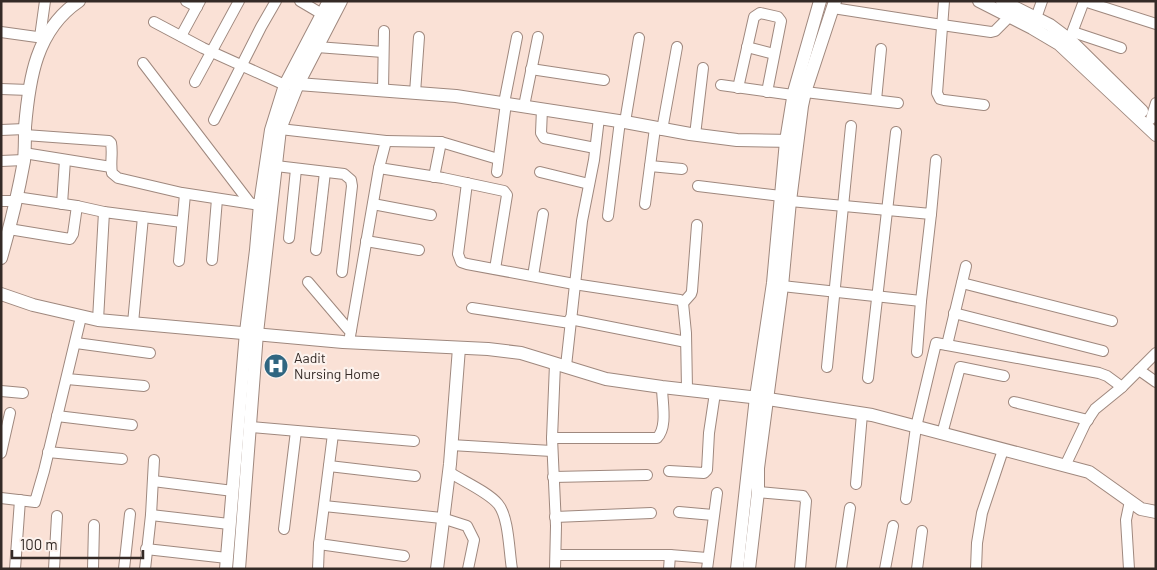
<svg xmlns="http://www.w3.org/2000/svg" width="1157" height="570" font-family="Barlow,sans-serif">
	<rect width="100%" height="100%" fill="#fae1d6"/>
	<g fill="none" stroke-linecap="round" stroke-linejoin="round">
		<defs>
			<g id="minor">
				<path d="M186,1L197,7"/>
				<path d="M300,1L322,14"/>
				<path d="M944,1L937,93L940,99L944,100L984,105"/>
				<path d="M833,8L942,25L991,32L995,31L1010,16"/>
				<path d="M1036,18L1042,1"/>
				<path d="M154,22L203,48L285,85"/>
				<path d="M1,32L44,38"/>
				<path d="M1073,32L1121,48"/>
				<path d="M181,36L200,1"/>
				<path d="M40,37L45,1"/>
				<path d="M1067,46L1084,1L1156,24"/>
				<path d="M317,47L383,52"/>
				<path d="M747,47L774,54"/>
				<path d="M143,63L250,203"/>
				<path d="M531,69L604,80"/>
				<path d="M195,82L239,1"/>
				<path d="M721,85L793,95"/>
				<path d="M738,88L754,17L760,13L778,17L781,21L767,92"/>
				<path d="M1,89L29,90"/>
				<path d="M383,90L384,31"/>
				<path d="M805,92L898,103"/>
				<path d="M415,93L419,37"/>
				<path d="M876,100L881,49"/>
				<path d="M504,103L517,37"/>
				<path d="M524,106L538,37"/>
				<path d="M542,109L541,133L544,138L595,148"/>
				<path d="M1151,119L1156,103"/>
				<path d="M214,120L261,27L276,1"/>
				<path d="M625,122L639,38"/>
				<path d="M280,129L386,141L379,168L443,178L504,191L507,195L495,269"/>
				<path d="M1,130L25,129"/>
				<path d="M662,130L677,47"/>
				<path d="M25,135L109,141L111,143C113,153 110,163 112,173L118,178L182,193L267,206"/>
				<path d="M695,135L703,68"/>
				<path d="M386,141L441,142L498,159"/>
				<path d="M24,153L111,167"/>
				<path d="M1,161L24,160"/>
				<path d="M276,166L344,174L351,180L352,186L342,272"/>
				<path d="M650,166L682,169"/>
				<path d="M497,172L506,103"/>
				<path d="M540,172L589,184"/>
				<path d="M434,177L441,142"/>
				<path d="M467,183L458,254L461,262L467,264L574,284L680,300L683,303L686,333L687,389"/>
				<path d="M698,186L781,196"/>
				<path d="M16,197L77,206L104,212"/>
				<path d="M1,201H15"/>
				<path d="M790,201L931,214L936,160"/>
				<path d="M62,204L65,160"/>
				<path d="M373,204L431,215"/>
				<path d="M645,204L655,128"/>
				<path d="M608,216L620,121"/>
				<path d="M9,229L70,239L73,234L77,206"/>
				<path d="M289,238L296,169"/>
				<path d="M366,241L419,250"/>
				<path d="M316,250L325,172"/>
				<path d="M212,260L217,199"/>
				<path d="M179,261L185,194"/>
				<path d="M533,276L543,214"/>
				<path d="M308,282L348,329L351,330"/>
				<path d="M962,283L1112,321"/>
				<path d="M782,286L921,301L931,214"/>
				<path d="M683,303L691,294L692,291L697,225"/>
				<path d="M472,308L570,323"/>
				<path d="M954,313L1103,351"/>
				<path d="M570,319L686,342"/>
				<path d="M98,320L104,212L182,222"/>
				<path d="M133,323L143,217"/>
				<path d="M349,342L379,168"/>
				<path d="M76,343L150,353"/>
				<path d="M947,345L966,266"/>
				<path d="M917,352L921,301"/>
				<path d="M555,364L552,438L556,526L555,569"/>
				<path d="M566,366L582,221L594,160L599,118"/>
				<path d="M827,367L851,126"/>
				<path d="M1139,370L1156,382"/>
				<path d="M868,378L896,132"/>
				<path d="M67,379L144,386"/>
				<path d="M1,391L23,393"/>
				<path d="M1014,402L1088,420"/>
				<path d="M57,416L132,425"/>
				<path d="M250,427L414,441"/>
				<path d="M333,434L319,544L404,556"/>
				<path d="M942,434L960,367L1004,376"/>
				<path d="M552,438H657C668,427 662,402 662,387"/>
				<path d="M451,445L552,451"/>
				<path d="M48,452L122,459"/>
				<path d="M1,453L10,413"/>
				<path d="M329,466L415,476"/>
				<path d="M1065,466L1085,424L1095,409L1122,387L1156,353"/>
				<path d="M669,471L704,473L707,470L709,433L715,393"/>
				<path d="M449,472C463,481 488,492 498,504C509,517 509,552 512,569"/>
				<path d="M553,477L647,475"/>
				<path d="M153,481L233,491"/>
				<path d="M856,484L862,414"/>
				<path d="M758,492L803,496L806,501L800,569"/>
				<path d="M1,498L35,502L44,471L81,317"/>
				<path d="M906,499L916,427L936,343L1099,373L1107,376L1122,387"/>
				<path d="M324,506L442,518L467,526L474,540L468,569"/>
				<path d="M679,512L713,515"/>
				<path d="M151,515L229,524"/>
				<path d="M555,517L651,513"/>
				<path d="M284,529L296,431"/>
				<path d="M146,549L227,558"/>
				<path d="M556,555H670L707,558"/>
				<path d="M15,569L20,500"/>
				<path d="M54,569L57,516"/>
				<path d="M93,569L94,525"/>
				<path d="M124,569L130,514"/>
				<path d="M145,569L151,515L154,460"/>
				<path d="M318,569L319,544"/>
				<path d="M669,569L670,555"/>
				<path d="M707,569L717,493"/>
				<path d="M841,569L850,508"/>
				<path d="M885,569L893,526"/>
				<path d="M917,569L922,531"/>
				<path d="M976,569L977,543L982,513L1003,450"/>
				<path d="M1129,569L1126,520L1130,501"/>
			</g>
			<g id="tertiary">
				<path d="M979,1L1032,28L1059,44L1156,135"/>
				<path d="M1002,1L1050,25L1070,40L1142,111"/>
				<path d="M292,82L298,84L456,96L625,122L690,134L737,140L795,141"/>
				<path d="M1,258C10,227 18,194 24,161C25,150 25,138 25,127C29,79 36,30 79,1"/>
				<path d="M1,294L33,305L98,320L343,342L488,349L521,353L606,379L662,387L768,399L872,415L1089,472L1141,509L1156,512"/>
				<path d="M226,569L246,332L256,250L260,204L271,130L285,85L329,1"/>
				<path d="M239,569L257,333L280,129L298,84L341,1"/>
				<path d="M437,569L450,464L459,348"/>
				<path d="M737,569L756,397L773,283L786,141L794,92L820,1"/>
				<path d="M749,569L758,492V468L782,286L790,201L802,106L805,92L835,1"/>
			</g>
		</defs>
		<use href="#minor" stroke="#9f887e" stroke-width="12"/>
		<use href="#tertiary" stroke="#9f887e" stroke-width="14"/>
		<use href="#minor" stroke="#fff" stroke-width="10"/>
		<use href="#tertiary" stroke="#fff" stroke-width="12"/>
	</g>
	<defs>
		<symbol id="hospital-disc" viewBox="-11 -11 22 22"><circle r="9.5" fill="#306681" stroke="#fcf2ed"/><path d="M-5-5h3v3.5h4V-5h3V5h-3V1.5h-4V5h-3Z" fill="#fff"/></symbol>
	</defs>
	<g fill-rule="evenodd">
		<use href="#hospital-disc" x="262" y="352" width="28" height="28"/>
	</g>
	<g text-anchor="middle" stroke-width="4.5" stroke-linejoin="round" paint-order="stroke">
		<g font-size="14" fill="#342a26" stroke="#fcf2ed" text-anchor="start">
			<text x="294" y="363">Aadit<tspan x="294" dy="16">Nursing Home</tspan></text>
		</g>
	</g>
	<rect width="1157" height="570" fill="none" stroke="#342a26" stroke-width="5"/>
	<path d="M12 550v8h131v-8" fill="none" stroke="#342a26" stroke-width="2.5"/>
	<text x="20" y="550" font-size="15" fill="#342a26" stroke="#fcf2ed" stroke-width="4" paint-order="stroke">100 m</text>
</svg>
